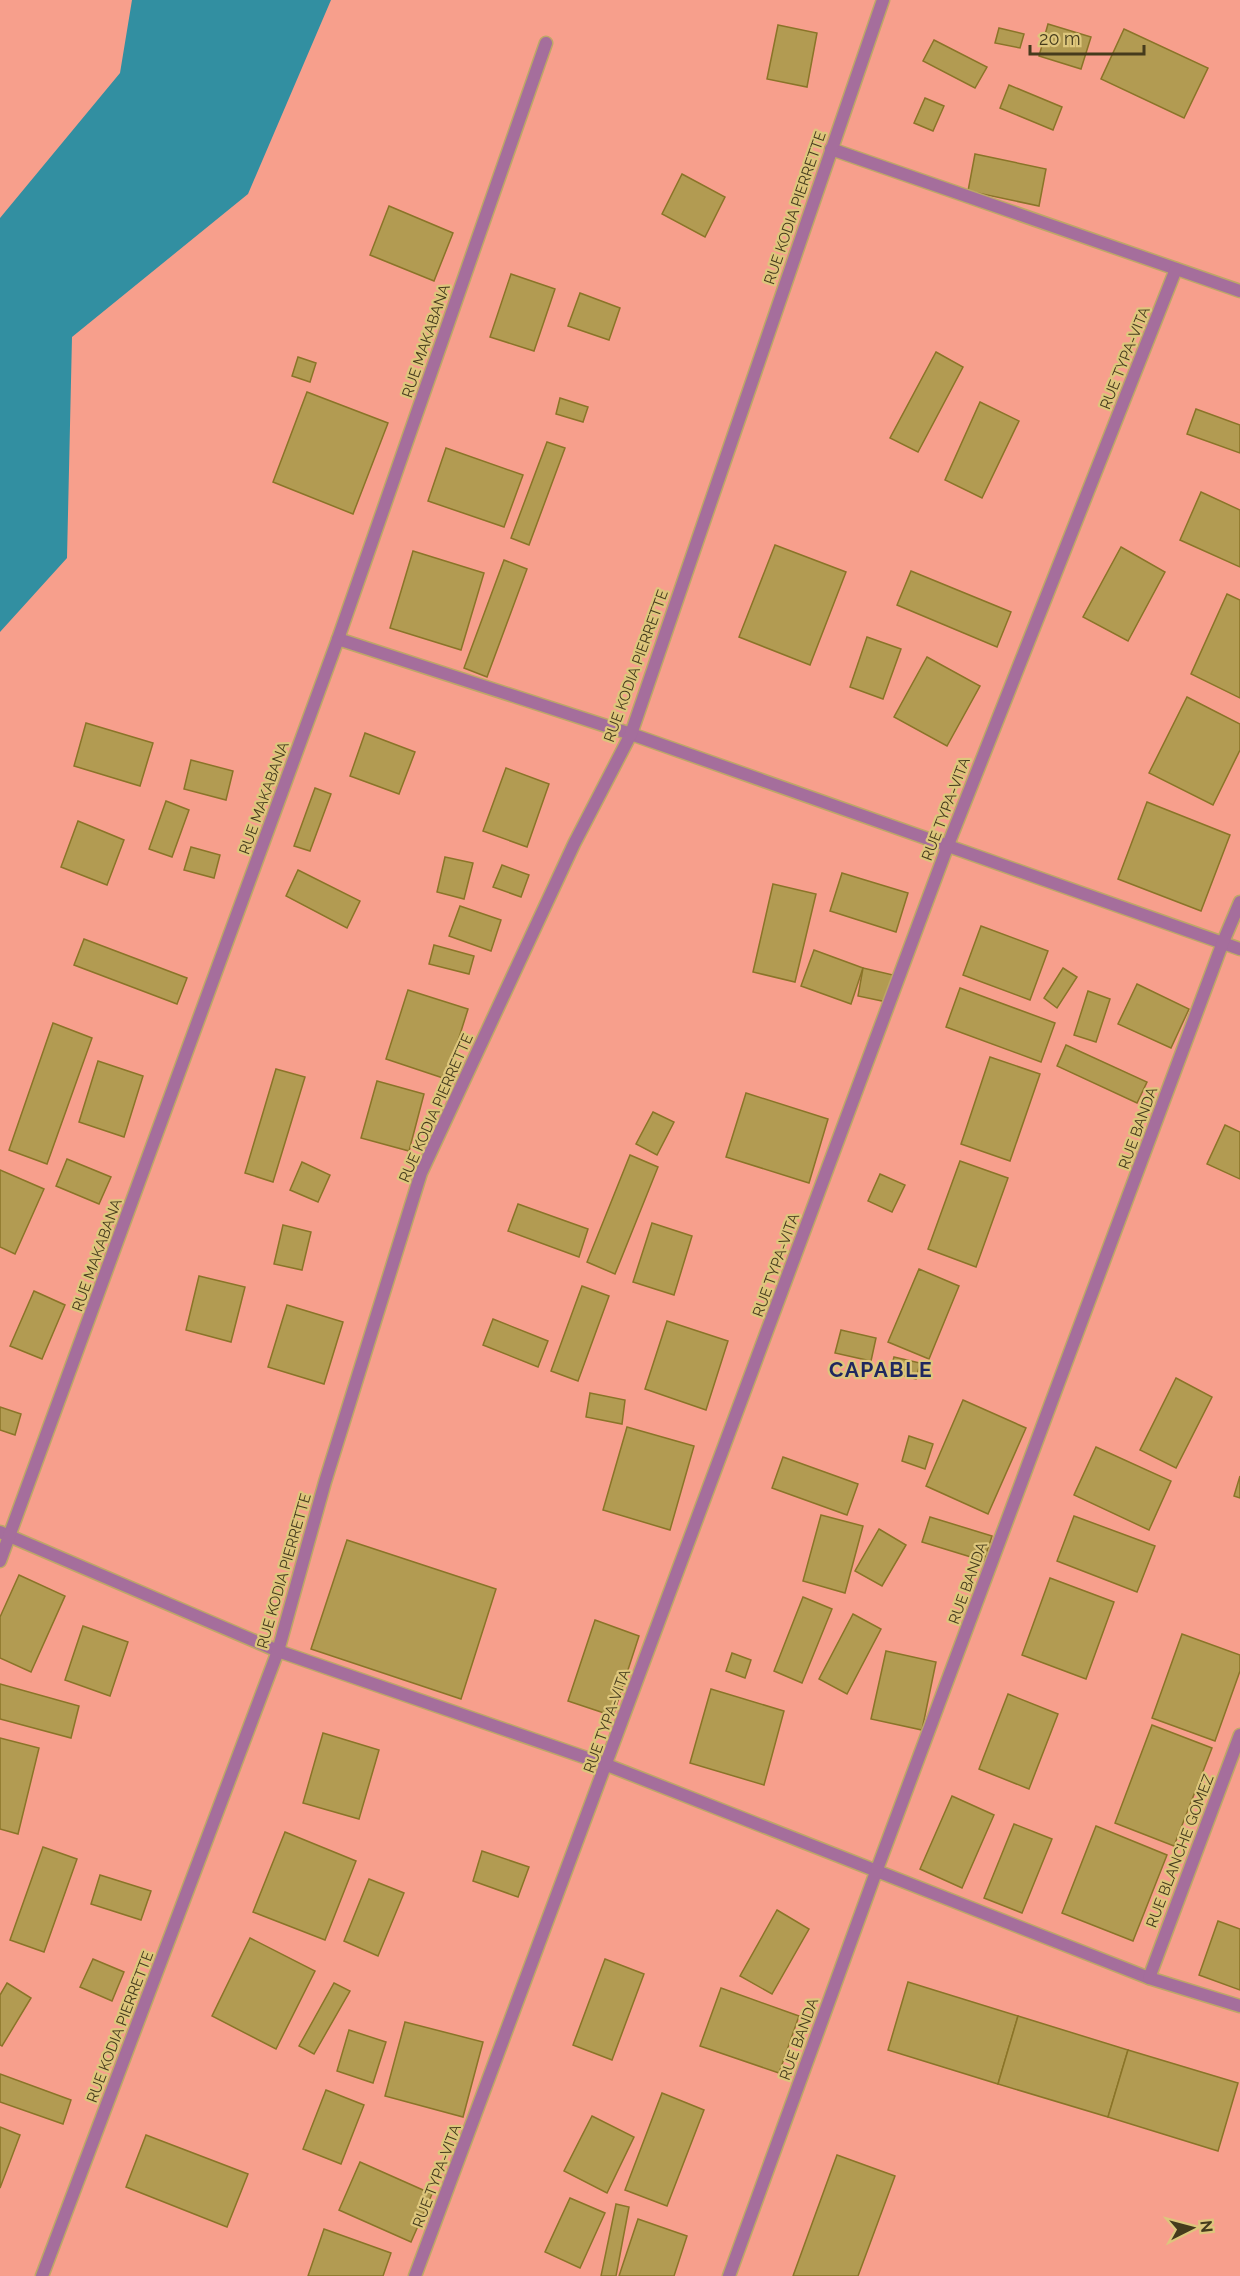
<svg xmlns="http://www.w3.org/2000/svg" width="1240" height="2276" font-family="Raleway,sans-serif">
	<rect width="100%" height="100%" fill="#ddc67c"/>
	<rect fill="#f79f8c" x="0" y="0" width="1240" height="2276"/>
	<path fill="#328fa1" d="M132,0H331L248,194L72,337L67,558L0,632V218L120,73Z"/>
	<g fill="#b29b52" stroke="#8a7428" stroke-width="1.5">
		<path d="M1048,24L1091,37L1081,69L1039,56Z"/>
		<path d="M778,25L817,33L807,87L767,79Z"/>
		<path d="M999,28L1024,34L1020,48L995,43Z"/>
		<path d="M1124,29L1208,68L1184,118L1101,79Z"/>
		<path d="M934,40L987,67L975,88L923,61Z"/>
		<path d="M1009,85L1062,107L1053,130L1000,108Z"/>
		<path d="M925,98L944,106L933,131L914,123Z"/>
		<path d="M975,154L1046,169L1039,206L968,191Z"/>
		<path d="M682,174L725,197L705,237L662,214Z"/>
		<path d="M389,206L453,233L434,281L370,255Z"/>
		<path d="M511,274L555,289L534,351L490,337Z"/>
		<path d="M580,293L620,308L609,340L568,326Z"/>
		<path d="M936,352L963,367L918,452L890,438Z"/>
		<path d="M298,357L316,363L310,382L292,376Z"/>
		<path d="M307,392L388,423L353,514L273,482Z"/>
		<path d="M560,398L588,407L583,422L556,414Z"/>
		<path d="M980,402L1019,421L982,498L945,480Z"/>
		<path d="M1196,409L1240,425V453L1187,434Z"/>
		<path d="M547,442L565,448L529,545L511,538Z"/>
		<path d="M446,448L523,475L504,527L428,501Z"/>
		<path d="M1201,492L1240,510V567L1180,540Z"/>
		<path d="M775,545L846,572L810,665L739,637Z"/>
		<path d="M1121,547L1165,572L1128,641L1083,617Z"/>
		<path d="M413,551L484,573L461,650L390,628Z"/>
		<path d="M504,560L527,569L487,677L464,668Z"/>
		<path d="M911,571L1011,612L997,647L897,605Z"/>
		<path d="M1227,594L1240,600V698L1191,674Z"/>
		<path d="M867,637L901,649L883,699L850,687Z"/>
		<path d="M927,657L980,686L947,746L894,717Z"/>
		<path d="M1187,697L1240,724V750L1213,805L1149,773Z"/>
		<path d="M86,723L153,743L140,786L74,766Z"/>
		<path d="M365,733L415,752L399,794L350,776Z"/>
		<path d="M191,760L233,771L226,800L184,789Z"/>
		<path d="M506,768L549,784L527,847L483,831Z"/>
		<path d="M315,788L331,794L310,851L294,846Z"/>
		<path d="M166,801L189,810L172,857L149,849Z"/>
		<path d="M1147,802L1230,835L1201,911L1118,879Z"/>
		<path d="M78,821L124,840L107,885L61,867Z"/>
		<path d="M191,847L220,855L214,878L184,870Z"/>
		<path d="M445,857L473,863L464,899L437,892Z"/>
		<path d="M502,865L529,875L521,897L493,887Z"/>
		<path d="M298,870L360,901L347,928L286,896Z"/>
		<path d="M842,873L908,893L896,932L830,911Z"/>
		<path d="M773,884L816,894L795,982L753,972Z"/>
		<path d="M460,906L501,920L491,951L449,936Z"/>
		<path d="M981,926L1048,951L1030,1000L963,975Z"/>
		<path d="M84,939L187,978L177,1004L74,965Z"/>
		<path d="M434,945L474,956L469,974L429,964Z"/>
		<path d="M814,950L863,968L851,1004L801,986Z"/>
		<path d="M863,968L893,975L887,1002L858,996Z"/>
		<path d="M1063,968L1077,977L1057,1008L1044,998Z"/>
		<path d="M1137,984L1189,1009L1171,1048L1118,1024Z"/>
		<path d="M960,988L1055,1023L1041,1062L946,1027Z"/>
		<path d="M408,990L468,1009L446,1079L386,1059Z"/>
		<path d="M1088,991L1110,999L1096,1042L1074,1035Z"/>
		<path d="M53,1023L92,1038L47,1164L9,1150Z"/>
		<path d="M1066,1045L1147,1082L1137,1103L1057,1066Z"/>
		<path d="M990,1057L1040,1074L1010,1161L961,1144Z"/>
		<path d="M98,1061L143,1076L124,1137L79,1122Z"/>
		<path d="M276,1069L305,1077L273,1182L245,1173Z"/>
		<path d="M377,1081L424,1094L409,1151L361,1138Z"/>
		<path d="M746,1093L828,1119L809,1183L726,1157Z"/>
		<path d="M653,1112L674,1122L657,1155L636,1144Z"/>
		<path d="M1225,1125L1240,1132V1179L1207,1164Z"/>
		<path d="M630,1155L658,1167L615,1274L587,1262Z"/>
		<path d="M67,1159L111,1177L99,1204L56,1186Z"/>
		<path d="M960,1161L1008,1178L976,1267L928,1249Z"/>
		<path d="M302,1162L330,1175L318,1202L290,1190Z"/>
		<path d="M0,1170L44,1189L15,1254L0,1247Z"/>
		<path d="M880,1174L905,1185L892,1212L868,1201Z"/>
		<path d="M518,1204L588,1229L579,1257L508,1231Z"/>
		<path d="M652,1223L692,1236L674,1295L633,1282Z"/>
		<path d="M283,1225L311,1232L302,1270L274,1264Z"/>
		<path d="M919,1269L959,1286L929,1359L888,1342Z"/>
		<path d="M199,1276L245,1287L231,1342L186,1330Z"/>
		<path d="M582,1286L609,1296L578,1381L551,1371Z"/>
		<path d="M34,1291L65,1305L42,1359L10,1346Z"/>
		<path d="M287,1305L343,1322L324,1384L268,1367Z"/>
		<path d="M493,1319L548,1341L538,1367L483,1345Z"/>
		<path d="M667,1321L728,1341L706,1410L645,1389Z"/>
		<path d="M841,1330L876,1338L871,1361L835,1353Z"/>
		<path d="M894,1357L920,1363L916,1379L890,1372Z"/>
		<path d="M1176,1378L1212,1397L1176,1468L1140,1450Z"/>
		<path d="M590,1393L625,1400L622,1424L586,1417Z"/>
		<path d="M963,1400L1026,1428L988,1514L926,1486Z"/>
		<path d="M0,1407L21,1414L15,1435L0,1430Z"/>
		<path d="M627,1427L694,1446L670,1530L603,1510Z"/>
		<path d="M909,1436L933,1444L925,1469L902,1461Z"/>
		<path d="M1096,1447L1171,1481L1149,1530L1074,1495Z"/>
		<path d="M783,1457L858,1484L847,1515L772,1488Z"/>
		<path d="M1240,1476V1498L1234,1496Z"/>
		<path d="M821,1515L863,1526L845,1593L803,1581Z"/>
		<path d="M1074,1516L1155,1546L1137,1592L1057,1561Z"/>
		<path d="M930,1517L992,1536L984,1561L922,1542Z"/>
		<path d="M879,1529L906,1545L882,1586L855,1571Z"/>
		<path d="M347,1540L496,1589L461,1699L311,1649Z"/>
		<path d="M19,1575L65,1596L31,1672L0,1658V1617Z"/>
		<path d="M1050,1578L1114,1602L1086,1679L1022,1655Z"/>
		<path d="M803,1597L832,1609L802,1683L774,1671Z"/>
		<path d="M853,1614L881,1629L847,1694L819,1679Z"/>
		<path d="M595,1620L639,1636L613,1716L568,1701Z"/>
		<path d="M83,1626L128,1642L110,1696L65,1680Z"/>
		<path d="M1182,1634L1240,1655V1671L1215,1741L1152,1718Z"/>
		<path d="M886,1651L936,1662L922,1730L871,1719Z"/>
		<path d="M732,1653L751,1660L745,1678L726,1671Z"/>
		<path d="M0,1684L79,1706L71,1738L0,1719Z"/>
		<path d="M711,1689L784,1711L764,1785L690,1763Z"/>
		<path d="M1008,1694L1058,1714L1029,1789L979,1769Z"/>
		<path d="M1152,1725L1212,1748L1174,1846L1115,1823Z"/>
		<path d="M323,1733L379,1750L359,1819L303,1803Z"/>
		<path d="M0,1738L39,1748L18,1834L0,1829Z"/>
		<path d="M952,1796L994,1815L962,1888L920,1869Z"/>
		<path d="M1014,1824L1052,1839L1022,1913L984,1898Z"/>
		<path d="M1096,1826L1167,1855L1133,1941L1062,1913Z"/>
		<path d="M285,1832L356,1861L325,1940L253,1912Z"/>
		<path d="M43,1847L77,1859L44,1952L10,1940Z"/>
		<path d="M482,1851L529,1867L518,1897L473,1881Z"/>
		<path d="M100,1875L151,1891L141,1920L91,1904Z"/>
		<path d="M369,1879L404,1893L378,1956L344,1941Z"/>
		<path d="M777,1910L809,1929L772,1994L740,1976Z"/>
		<path d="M1218,1921L1240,1929V1990L1199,1975Z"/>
		<path d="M250,1938L315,1971L276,2049L212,2016Z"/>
		<path d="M93,1959L124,1972L112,2001L80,1987Z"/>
		<path d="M605,1959L644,1974L612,2060L573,2045Z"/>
		<path d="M908,1982L1018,2016L998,2084L888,2050Z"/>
		<path d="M7,1983L31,1998L2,2046L0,2045V1995Z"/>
		<path d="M334,1983L350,1991L314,2054L299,2046Z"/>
		<path d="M721,1988L799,2016L779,2073L700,2046Z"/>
		<path d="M1018,2016L1128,2050L1108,2117L998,2084Z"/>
		<path d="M405,2022L483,2042L463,2117L385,2096Z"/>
		<path d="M349,2030L386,2042L373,2083L337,2071Z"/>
		<path d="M1128,2050L1238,2083L1218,2151L1108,2117Z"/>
		<path d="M0,2074L71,2100L63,2124L0,2102Z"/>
		<path d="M326,2090L364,2105L341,2164L303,2149Z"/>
		<path d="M662,2093L704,2110L667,2206L625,2190Z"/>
		<path d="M592,2116L634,2137L607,2193L564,2171Z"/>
		<path d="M0,2127L20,2135L0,2188Z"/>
		<path d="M146,2135L248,2174L227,2227L126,2187Z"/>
		<path d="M837,2155L895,2176L858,2276H793Z"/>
		<path d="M360,2162L432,2194L411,2242L339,2210Z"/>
		<path d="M570,2198L605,2213L580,2268L545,2252Z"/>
		<path d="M616,2204L629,2207L616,2276H601Z"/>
		<path d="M638,2219L687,2236L674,2276H619Z"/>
		<path d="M324,2229L391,2253L383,2276H308Z"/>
	</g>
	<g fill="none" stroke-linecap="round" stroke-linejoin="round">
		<defs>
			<g id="street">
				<path d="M831,149L1240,291"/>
				<path d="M338,639L631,734L1240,949"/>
				<path d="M0,1532L278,1651L607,1765L1149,1978L1240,2006"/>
				<path d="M0,1561L338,639L546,43"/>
				<path d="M1149,1978L1240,1735"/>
				<path d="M42,2276L278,1651L325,1482L421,1173L574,844L631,734L883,0"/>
				<path d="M415,2276L948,845L1176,269"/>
				<path d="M729,2276L876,1872L1223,942L1240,902"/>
			</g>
		</defs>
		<use href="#street" stroke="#bca767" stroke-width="15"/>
		<use href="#street" stroke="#a56e9c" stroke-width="12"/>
	</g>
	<g text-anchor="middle" stroke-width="4.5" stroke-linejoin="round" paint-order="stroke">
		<g font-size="15" fill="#453b1c" stroke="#ddc67c">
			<text transform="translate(795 208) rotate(-71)" y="5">RUE KODIA PIERRETTE</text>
			<text transform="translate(426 341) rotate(-71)" y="5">RUE MAKABANA</text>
			<text transform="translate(1125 358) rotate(-68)" y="5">RUE TYPA-VITA</text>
			<text transform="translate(636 666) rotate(-70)" y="5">RUE KODIA PIERRETTE</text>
			<text transform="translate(264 798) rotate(-70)" y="5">RUE MAKABANA</text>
			<text transform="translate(946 809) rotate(-69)" y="5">RUE TYPA-VITA</text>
			<text transform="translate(436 1108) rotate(-66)" y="5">RUE KODIA PIERRETTE</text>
			<text transform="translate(1138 1128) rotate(-70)" y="5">RUE BANDA</text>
			<text transform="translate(97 1255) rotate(-70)" y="5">RUE MAKABANA</text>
			<text transform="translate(776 1265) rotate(-70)" y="5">RUE TYPA-VITA</text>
			<text transform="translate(284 1571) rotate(-74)" y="5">RUE KODIA PIERRETTE</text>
			<text transform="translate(968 1583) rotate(-70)" y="5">RUE BANDA</text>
			<text transform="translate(607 1721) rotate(-70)" y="5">RUE TYPA-VITA</text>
			<text transform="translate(1180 1851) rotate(-69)" y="5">RUE BLANCHE GOMEZ</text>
			<text transform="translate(120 2027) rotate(-69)" y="5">RUE KODIA PIERRETTE</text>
			<text transform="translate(799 2039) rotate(-70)" y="5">RUE BANDA</text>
			<text transform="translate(437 2176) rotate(-69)" y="5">RUE TYPA-VITA</text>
		</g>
		<g font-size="21" font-weight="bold" letter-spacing="1.5" fill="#1f275f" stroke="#ddc67c">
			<text x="881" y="1377">CAPABLE</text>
		</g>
	</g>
	<g transform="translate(1192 2228) rotate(84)" stroke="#ddc67c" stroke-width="4.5" paint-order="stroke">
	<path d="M0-4.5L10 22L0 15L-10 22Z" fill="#453b1c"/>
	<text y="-9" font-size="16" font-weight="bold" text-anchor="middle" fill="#453b1c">N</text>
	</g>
	<path d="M1030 45v9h114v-9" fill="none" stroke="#453b1c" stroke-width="3"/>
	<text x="1039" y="45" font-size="18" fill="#453b1c" stroke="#ddc67c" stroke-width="4.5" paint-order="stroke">20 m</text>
</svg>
